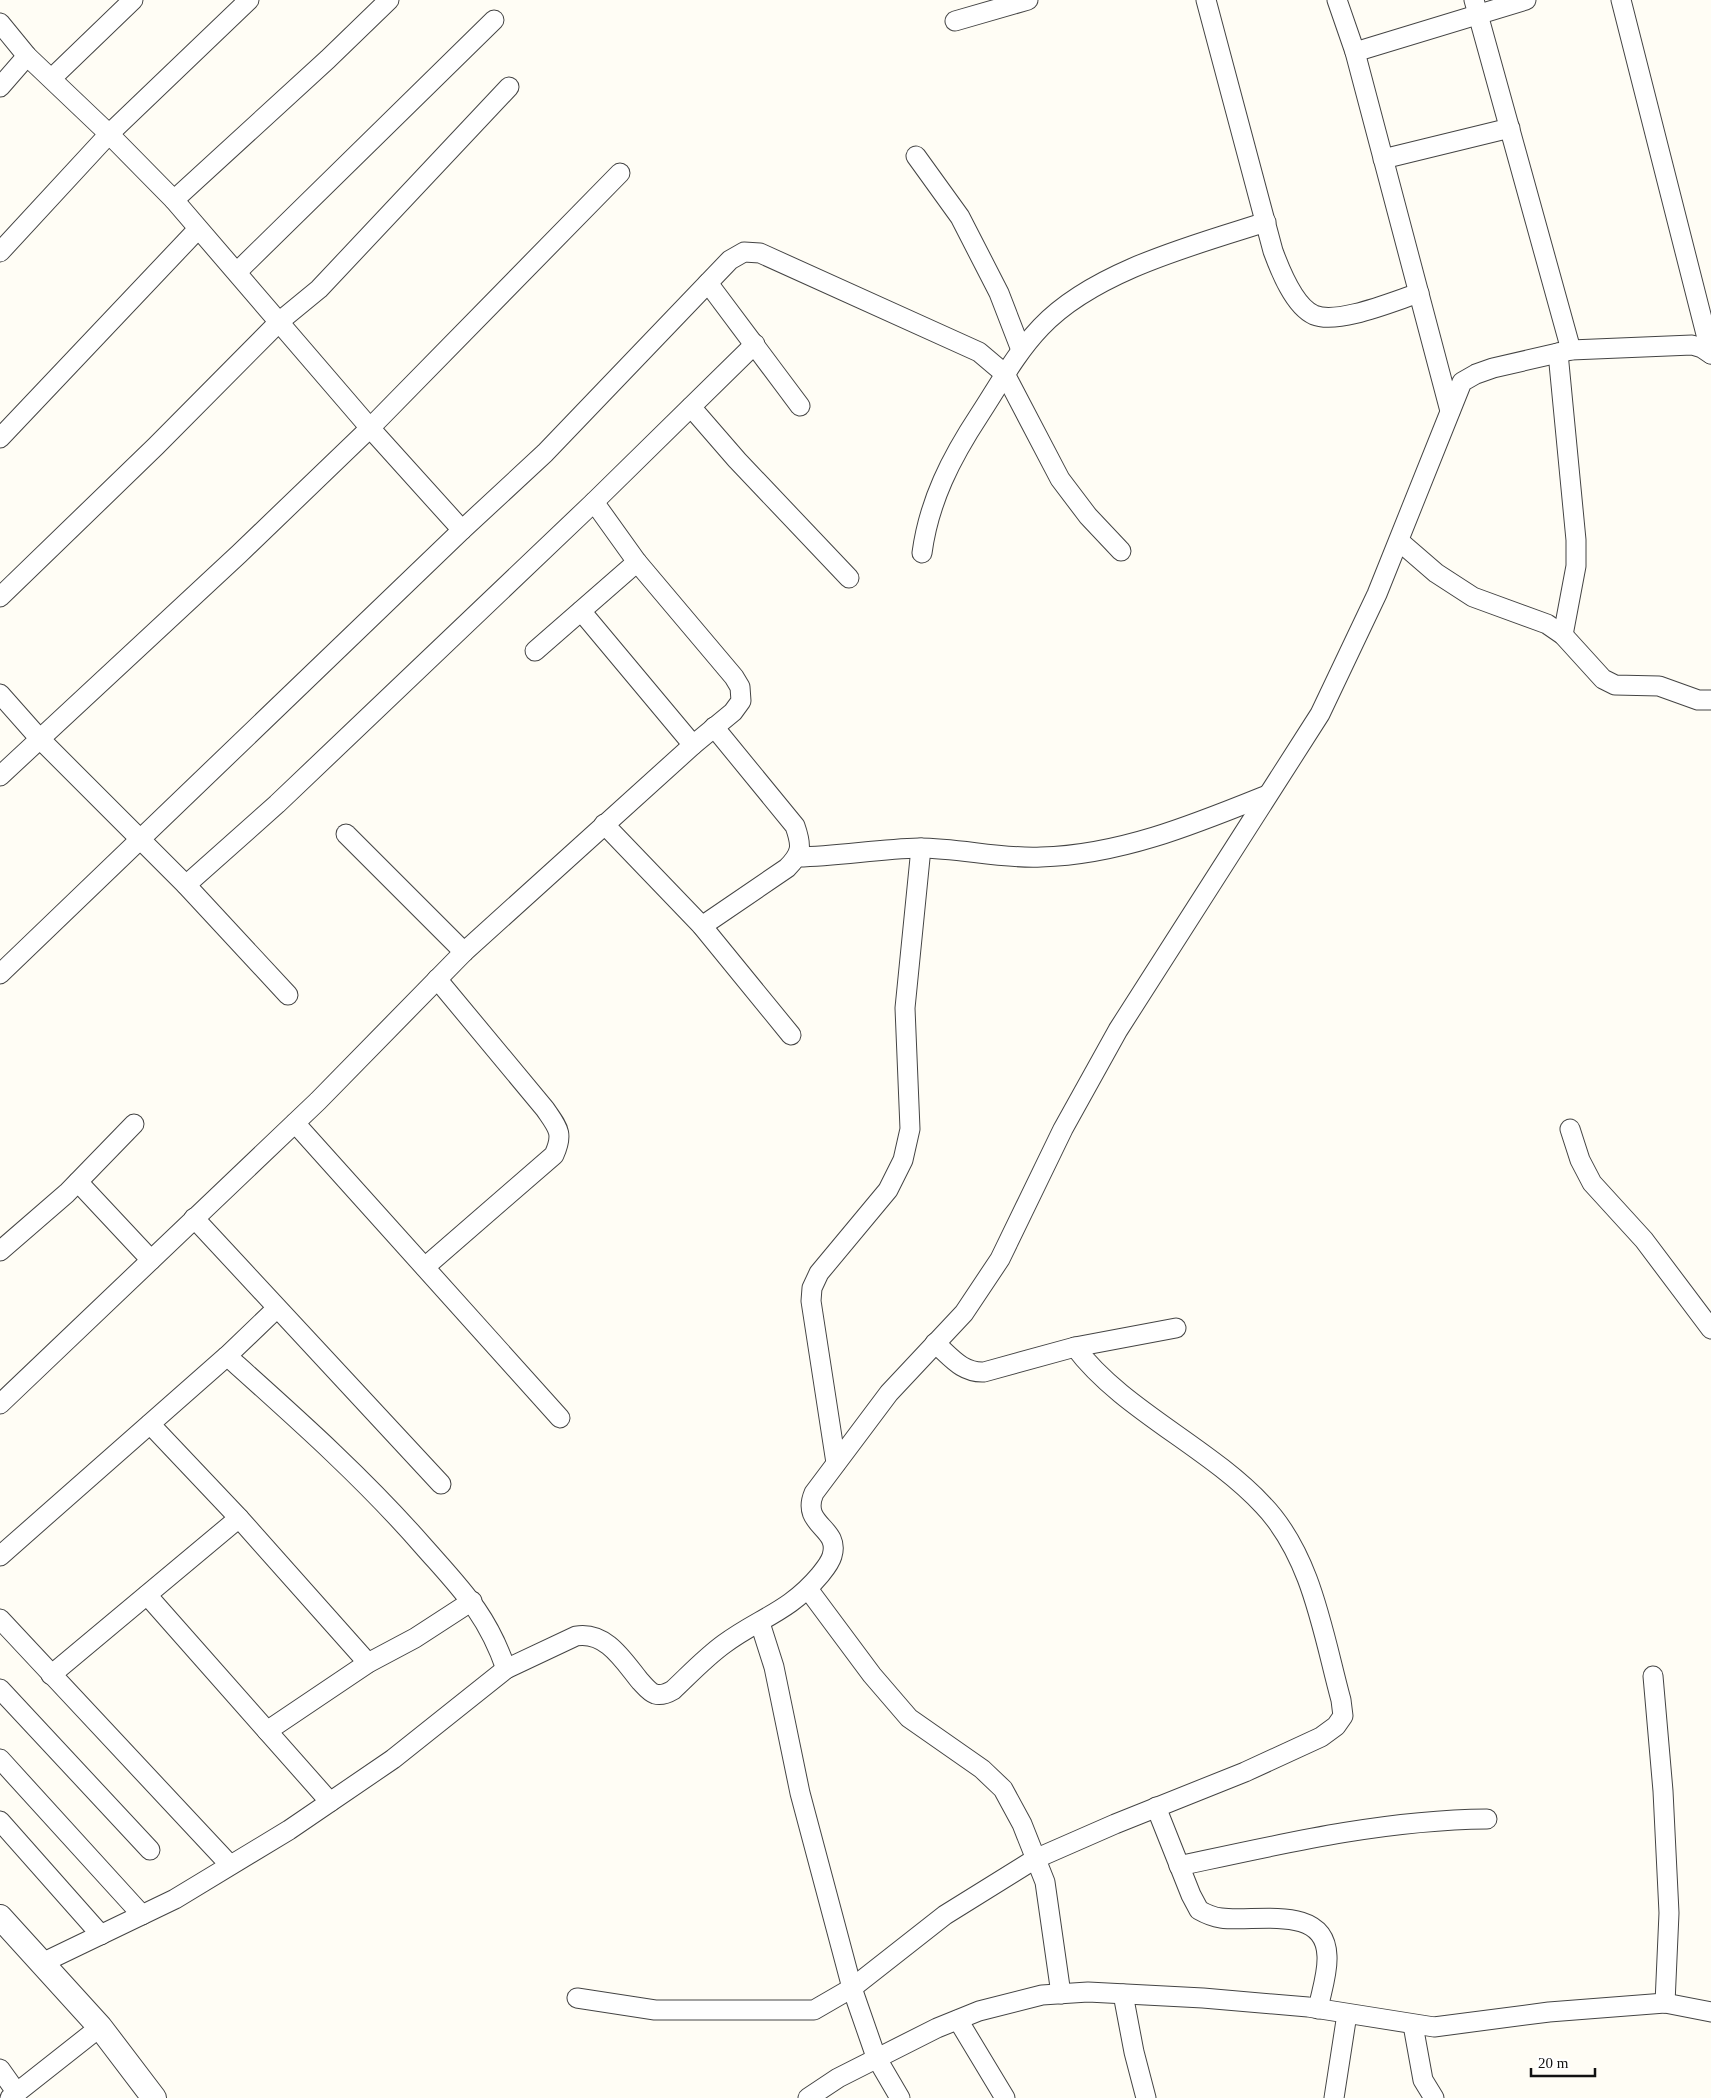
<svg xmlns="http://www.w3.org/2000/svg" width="1711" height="2098" font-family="'Times New Roman',serif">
	<rect width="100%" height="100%" fill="#fffdf5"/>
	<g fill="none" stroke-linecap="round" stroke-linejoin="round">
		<defs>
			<g id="minor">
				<path d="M1206,0L1273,251C1280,270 1294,306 1314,315C1338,325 1394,301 1419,293"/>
				<path d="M1337,0L1355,52L1450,411"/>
				<path d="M1474,0L1571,350"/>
				<path d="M1621,0L1711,354"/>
				<path d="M955,21L1028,0"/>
				<path d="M0,23L27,56L109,134L174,200L370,428L462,530"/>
				<path d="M1355,52L1526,0"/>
				<path d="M52,78L133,0"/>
				<path d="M0,87L27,56"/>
				<path d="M916,156L960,217L999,293L1021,350"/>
				<path d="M1383,159L1510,128"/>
				<path d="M174,200L328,59L389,0"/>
				<path d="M0,252L109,134L249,0"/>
				<path d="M237,272L494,20"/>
				<path d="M708,283L800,406"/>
				<path d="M1558,353L1576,540V566L1563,635"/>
				<path d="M691,407L737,460L849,578"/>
				<path d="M0,438L198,229"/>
				<path d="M1399,541L1436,573L1473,597L1547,624L1563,635L1603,679L1615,685L1659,686L1698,700H1711"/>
				<path d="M922,553C929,501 951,458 980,414C999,385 1016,353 1041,327C1094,271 1194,245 1266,222"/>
				<path d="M0,597L156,446L280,321L319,289L509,87"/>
				<path d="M581,611L693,745"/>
				<path d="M535,651L637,562"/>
				<path d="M0,694L39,738L186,885L288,995"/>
				<path d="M0,776L239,554L370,428L620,173"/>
				<path d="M604,824L702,926L791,1035"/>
				<path d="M346,834L464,952"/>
				<path d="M798,857C839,856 879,849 919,848C960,848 1000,859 1041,857C1120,855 1195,824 1267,795"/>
				<path d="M186,885L277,804L594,502L755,344"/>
				<path d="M702,926L787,868C802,853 802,846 795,826L714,727"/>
				<path d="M0,974L462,530L545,453L730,260L744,252L760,253L979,352L1005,374L1060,479L1088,516L1121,551"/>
				<path d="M295,1123L560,1418"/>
				<path d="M1570,1129L1580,1160L1592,1183L1644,1240L1711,1329"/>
				<path d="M78,1182L151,1260"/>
				<path d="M194,1218L441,1484"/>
				<path d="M0,1251L67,1193L134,1124"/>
				<path d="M425,1267L554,1155C564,1133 558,1128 545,1109L437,979"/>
				<path d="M935,1343C951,1357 962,1373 984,1372L1075,1347L1176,1328"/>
				<path d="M227,1356C295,1417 364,1478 424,1547C462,1590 487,1614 506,1669"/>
				<path d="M0,1404L318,1101L464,952L693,745L733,712L741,701L740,687L734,677L637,562L594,502"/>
				<path d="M150,1424L239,1518L368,1663"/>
				<path d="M836,1463L811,1301L812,1288L819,1273L888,1190L903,1160L910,1129L905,1008L921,848"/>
				<path d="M0,1556L227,1356L276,1309"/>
				<path d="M808,1589L872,1675L909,1718L982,1769L1003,1789L1022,1824L1045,1882L1061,1994"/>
				<path d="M147,1595L330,1802"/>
				<path d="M0,1619L230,1865"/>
				<path d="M760,1623L774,1667L800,1793L852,1988L876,2057L900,2098"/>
				<path d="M51,1675L239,1518"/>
				<path d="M1653,1676L1663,1791L1669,1913L1665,2003"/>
				<path d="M0,1689L150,1850"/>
				<path d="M267,1731L368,1663L415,1638L472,1601"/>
				<path d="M0,1759L142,1915"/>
				<path d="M1156,1807L1191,1895L1199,1910C1206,1914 1213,1917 1221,1918C1254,1923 1325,1903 1327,1956C1328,1973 1321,1993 1318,2009"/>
				<path d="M0,1821L101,1935"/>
				<path d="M1179,1866C1281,1844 1382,1820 1487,1819"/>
				<path d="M42,1963L175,1899L289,1830L393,1759L506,1669L576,1636C606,1631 623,1660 640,1681C644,1685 649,1692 655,1694C662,1696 668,1693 673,1690C690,1674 706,1657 724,1644C759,1618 789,1612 820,1575C824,1570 830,1563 832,1556C841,1527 800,1526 814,1493L889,1393L964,1313L1000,1259L1063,1129L1118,1030L1320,714L1377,594L1462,382L1476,374L1493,368L1571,350L1692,345L1702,348L1711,354"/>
				<path d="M1123,1994L1134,2052L1146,2098"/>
				<path d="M577,1998L655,2010H814L852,1988L945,1915L1035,1859L1115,1824L1245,1772L1321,1737L1336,1726L1343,1716L1341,1700C1323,1634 1312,1556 1263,1505C1209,1447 1121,1409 1075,1347"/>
				<path d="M958,2020L1005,2098"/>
				<path d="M1413,2025L1423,2080L1434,2098"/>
				<path d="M0,2069L17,2093"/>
				<path d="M10,2098L100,2027"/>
				<path d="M808,2098L838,2078L937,2028L979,2011L1042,1995L1088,1992L1203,1998L1308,2007L1434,2027L1549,2012L1665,2003L1711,2012"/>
				<path d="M1334,2098L1347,2014"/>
			</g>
			<path id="tertiary" d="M0,1917L100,2027L154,2098"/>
		</defs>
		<use href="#minor" stroke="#444" stroke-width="21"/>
		<use href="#tertiary" stroke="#444" stroke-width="26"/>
		<use href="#minor" stroke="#fff" stroke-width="19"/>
		<use href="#tertiary" stroke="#fff" stroke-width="24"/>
	</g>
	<path d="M1531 2068v8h64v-8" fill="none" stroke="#111111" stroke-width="2.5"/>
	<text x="1538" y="2068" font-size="15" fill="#111111" stroke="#ffffff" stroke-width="4" paint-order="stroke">20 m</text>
</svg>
